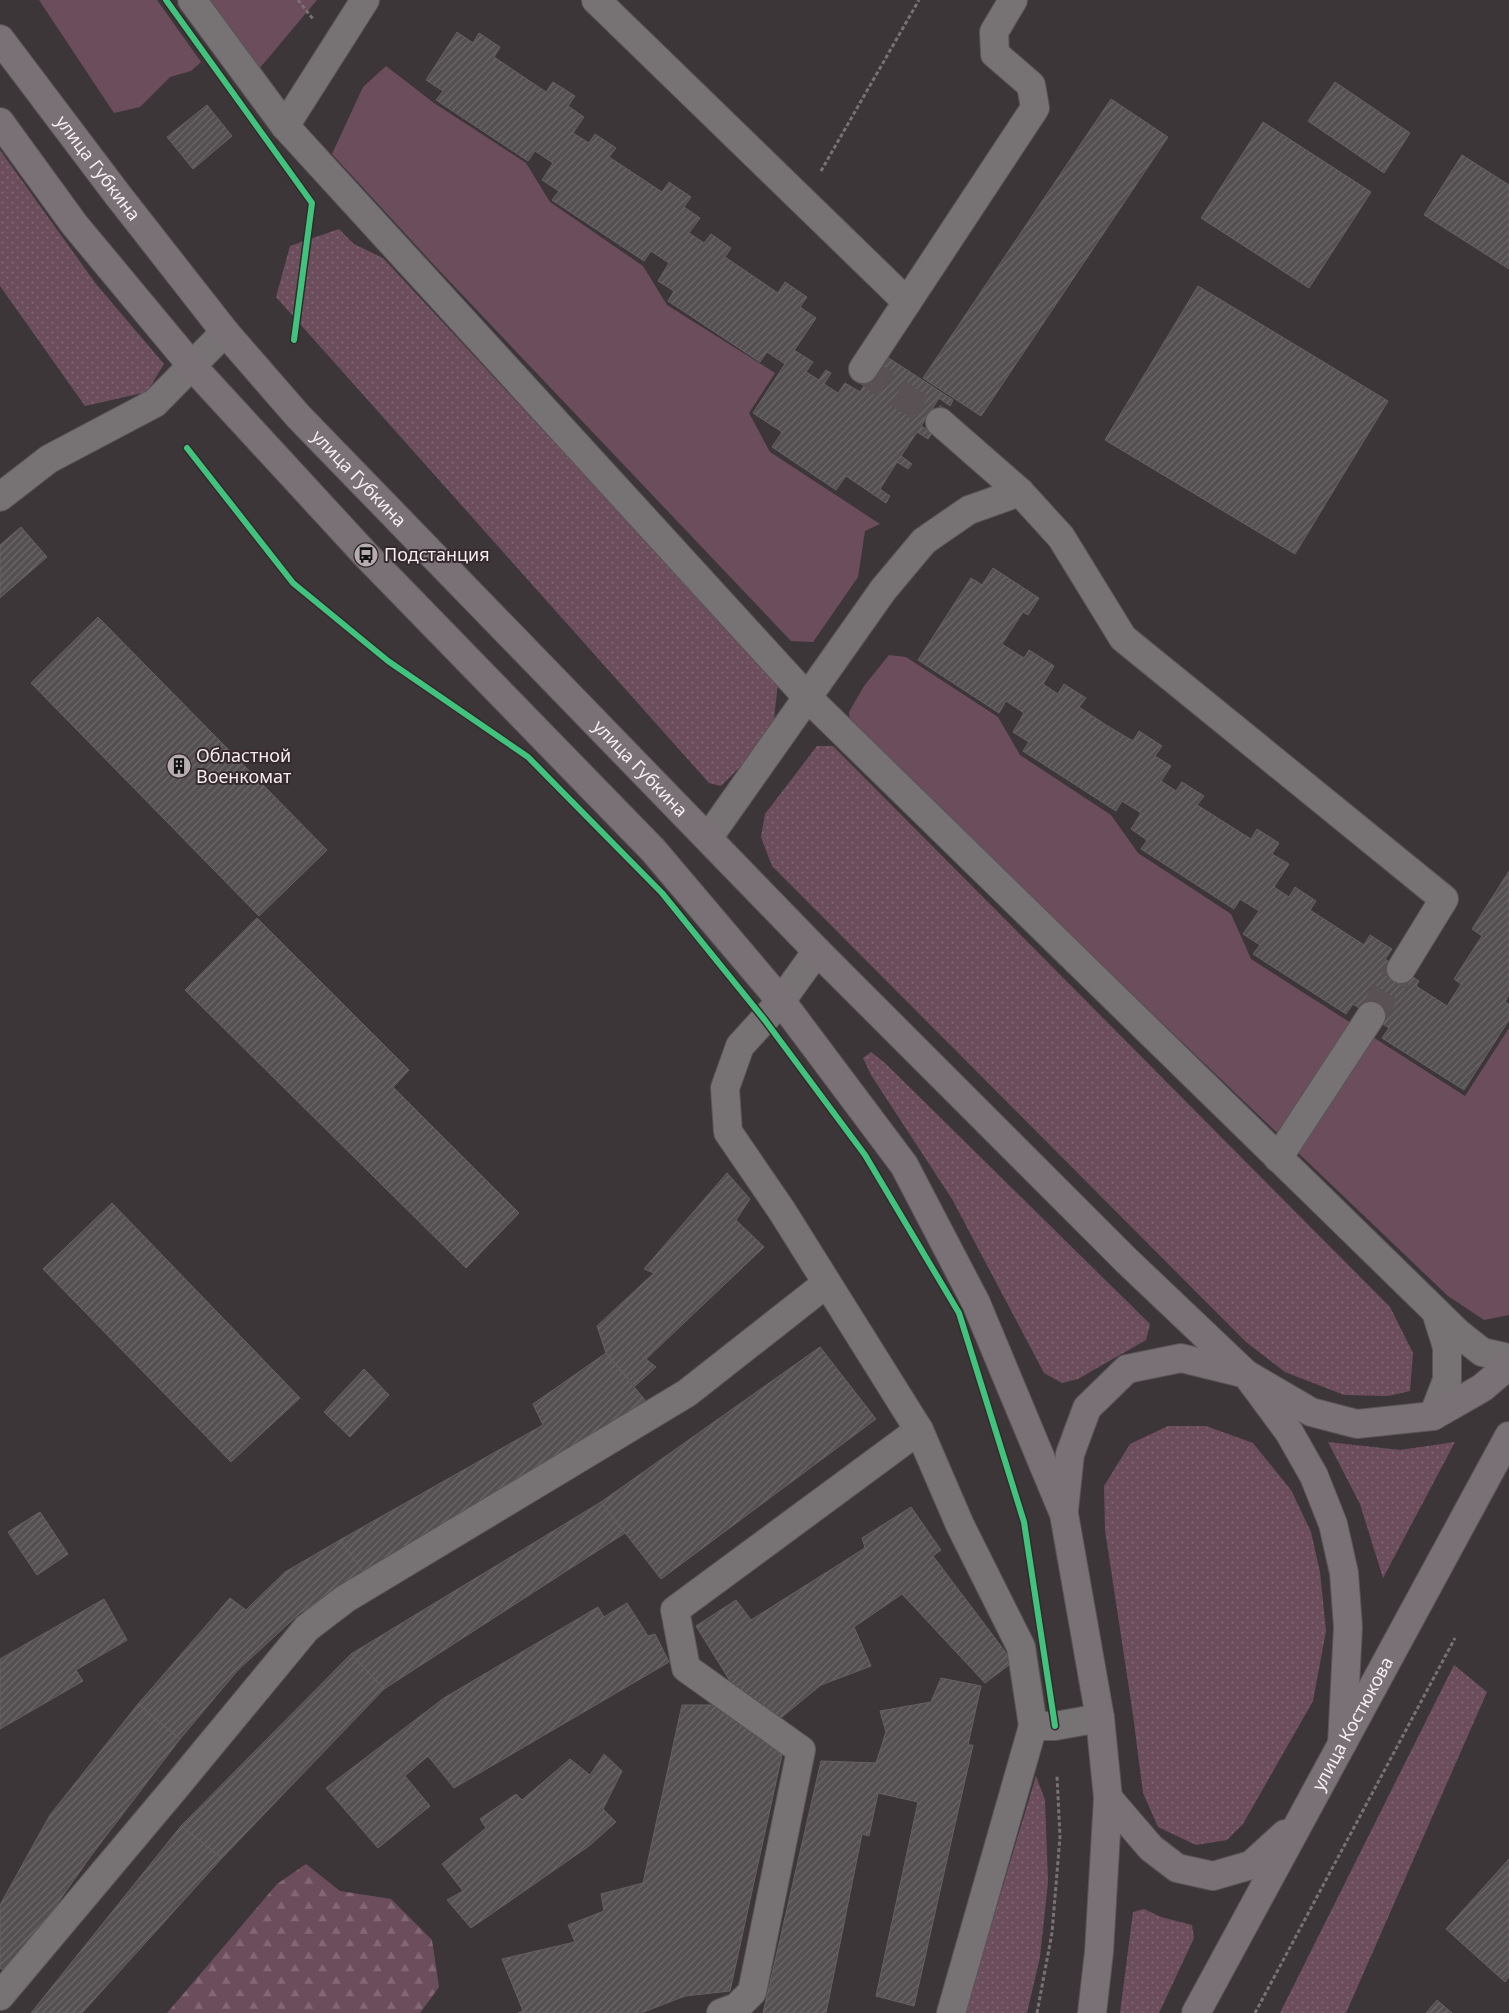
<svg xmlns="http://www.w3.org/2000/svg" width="1509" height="2013" font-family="'Noto Sans',sans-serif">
	<defs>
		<pattern id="grass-dots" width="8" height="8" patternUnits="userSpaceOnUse" patternTransform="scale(1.25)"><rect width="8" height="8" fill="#6c4d5c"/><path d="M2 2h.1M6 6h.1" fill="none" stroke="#826774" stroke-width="1.8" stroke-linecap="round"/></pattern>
		<pattern id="forest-firs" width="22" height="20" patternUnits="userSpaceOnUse" patternTransform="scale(1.25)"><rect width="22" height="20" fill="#6c4d5c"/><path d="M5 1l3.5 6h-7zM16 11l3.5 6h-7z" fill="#826774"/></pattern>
		<pattern id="building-hatch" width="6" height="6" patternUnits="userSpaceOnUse" patternTransform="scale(1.25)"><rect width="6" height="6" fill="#544f51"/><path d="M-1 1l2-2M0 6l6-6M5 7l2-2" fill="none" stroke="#6d696a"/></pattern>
	</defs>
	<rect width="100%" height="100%" fill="#3d3639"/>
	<g fill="url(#grass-dots)">
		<path d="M0,150L96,284L164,364L147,392L85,406L0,286Z"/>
		<path d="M339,229L354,244L383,258L778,683L774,719L750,757L721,786L709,783L276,297L290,246Z"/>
		<path d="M817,746H833L1390,1307L1413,1353L1410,1391L1388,1396L1344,1395L1285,1372L1246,1342L772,866L761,837L765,814Z"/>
		<path d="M871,1052L885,1063L1150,1324L1146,1340L1078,1379L1062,1383L1044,1373L952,1199L871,1075L863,1058Z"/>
		<path d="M1168,1426H1206L1253,1443L1291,1490L1311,1532L1320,1572L1326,1631L1313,1701L1243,1824L1227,1840L1196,1845L1158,1827L1143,1793L1133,1715L1105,1530L1104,1486L1130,1444Z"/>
		<path d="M1328,1442L1400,1450L1455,1442L1383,1578L1360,1504Z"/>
		<path d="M1454,1665L1487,1692L1346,2013H1280Z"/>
		<path d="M1036,1776L1045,1800L1048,1882L1040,1957L1027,2013H965Z"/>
		<path d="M1144,1909L1161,1917L1192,1925L1194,1938L1159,2013H1120L1133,1912Z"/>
	</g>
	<path fill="url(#forest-firs)" d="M306,1864L340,1891L391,1899L432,1940L439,1987L420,2013H167L277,1884Z"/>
	<g fill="#6c4d5c">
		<path d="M39,0H157L201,62L191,71L170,77L140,107L114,113Z"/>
		<path d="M209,0H317L259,69Z"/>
		<path d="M386,66L434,103L526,163L550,202L643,266L667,305L775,373L749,413L770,452L880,524L865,531L858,577L813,642L791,641L435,266L332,154L363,87Z"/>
		<path d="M889,655L906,657L998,717L1020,755L1111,815L1138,853L1231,914L1251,959L1465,1096L1509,1028V1315L1484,1320L1448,1296L850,725L849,712L864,686Z"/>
	</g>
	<g fill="url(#building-hatch)" stroke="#666062">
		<path d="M457,32L473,43L479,33L500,47L494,57L546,92L553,82L575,96L568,106L584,117L573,133L589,143L595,134L616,148L609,157L662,192L669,182L691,197L684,207L700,218L689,233L704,243L711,234L731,248L725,257L778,293L785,282L807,297L800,307L816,318L785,364L767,352L760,362L668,301L674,291L658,281L669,263L651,251L644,261L552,200L559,191L542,180L553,163L535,151L528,161L436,100L443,91L426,80Z"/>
		<path d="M1335,82L1410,133L1384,173L1308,121Z"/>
		<path d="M1111,99L1168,137L981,416L923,378Z"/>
		<path d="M207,105L232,136L193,169L167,137Z"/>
		<path d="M1263,122L1371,192L1309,288L1201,218Z"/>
		<path d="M1462,155L1509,185V269L1424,215Z"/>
		<path d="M1198,286L1388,401L1295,554L1105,440Z"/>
		<path d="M794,350L813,362L806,372L819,380L826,370L831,373L824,384L838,393L845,383L860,392L884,355L953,400L950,406L939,398L921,426L932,433L928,439L917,432L901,456L912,464L908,469L897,462L880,489L890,496L886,503L846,476L836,490L772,447L782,432L753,413Z"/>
		<path d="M21,527L47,557L0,598V545Z"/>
		<path d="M993,568L1039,598L1028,615L1023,612L1002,644L1024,658L1029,650L1054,666L1043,684L1058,694L1064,684L1086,698L1079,707L1106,725L1133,741L1139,731L1162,746L1155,756L1171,766L1161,781L1176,791L1182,782L1204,796L1197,805L1251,839L1257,829L1279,843L1272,854L1289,864L1274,887L1289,897L1295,887L1316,901L1310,910L1364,945L1370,935L1392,949L1385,959L1419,981L1416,986L1447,1006L1461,984L1454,979L1482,936L1472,929L1509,871V995L1505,1002L1509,1004V1020L1464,1090L1382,1038L1389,1028L1353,1004L1346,1014L1253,954L1260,945L1243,934L1259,911L1240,899L1234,909L1141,849L1147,840L1131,829L1141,813L1122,801L1116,811L1023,751L1029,742L1013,732L1024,713L1006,701L999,713L918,660L971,578L982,585Z"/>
		<path d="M98,617L327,850L259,916L31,683Z"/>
		<path d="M257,918L409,1070L393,1087L519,1213L466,1268L185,990Z"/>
		<path d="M727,1173L750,1199L736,1220L764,1247L646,1359L656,1367L635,1386L606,1353L597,1326L654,1273L644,1269Z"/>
		<path d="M112,1203L300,1398L231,1462L43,1269Z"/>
		<path d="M820,1347L876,1419L661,1579L601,1502Z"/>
		<path d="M606,1353L645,1400L505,1493L363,1572L340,1540L543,1425L533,1404Z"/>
		<path d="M364,1369L389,1395L350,1437L324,1412Z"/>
		<path d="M601,1502L625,1533L384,1689L351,1654Z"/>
		<path d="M911,1507L941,1550L933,1556L1013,1662L985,1683L902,1594L854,1627L871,1666L821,1685L777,1721L735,1689L696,1626L736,1600L751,1620L865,1548L862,1538Z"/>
		<path d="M40,1512L68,1554L37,1575L8,1532Z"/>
		<path d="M340,1540L363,1572L300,1613L238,1670L180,1739L138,1704L230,1598L246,1610L285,1572Z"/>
		<path d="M104,1599L127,1640L76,1670L83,1681L0,1729V1659Z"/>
		<path d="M627,1603L648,1636L655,1634L669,1662L454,1788L428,1756L405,1776L430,1806L378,1848L326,1788L444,1698L598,1607L604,1617Z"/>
		<path d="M351,1654L384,1689L222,1858L181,1826Z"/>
		<path d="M941,1678L981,1686L968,1745H973L914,2006L876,1996L918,1802L878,1793L869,1836L862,1834L826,2013H763L821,1761L876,1763L886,1732L880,1711L931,1702Z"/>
		<path d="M138,1704L180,1739L93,1853L8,1973L0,1968V1905L50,1815Z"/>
		<path d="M682,1705H722L782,1755L730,1991L685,1996L641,2013H518L523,2011L502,1959L575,1942L568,1925L604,1911L601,1894L643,1883Z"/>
		<path d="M604,1754L622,1771L603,1809L616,1822L589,1846L471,1928L447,1900L463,1891L442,1864L486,1828L480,1819L516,1794L522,1800L570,1759L590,1775Z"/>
		<path d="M181,1826L222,1858L82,2013H31Z"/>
		<path d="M1509,1859V1977L1505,1982L1446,1929Z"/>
		<path d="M1437,2000L1452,2013H1426Z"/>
	</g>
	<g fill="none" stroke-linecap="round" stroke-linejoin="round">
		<g stroke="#595154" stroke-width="28" stroke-dasharray="28 14" stroke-linecap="butt">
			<path d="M863,369L940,422"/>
			<path d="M1371,1016L1401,969"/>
		</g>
		<defs>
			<g id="minor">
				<path d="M192,0L285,126L807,697L1458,1333L1482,1352L1509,1358"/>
				<path d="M596,0L907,302"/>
				<path d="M285,126L365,0"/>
				<path d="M863,369L1035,108L1031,85L995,54L994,32L1013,0"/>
				<path d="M940,422L1020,492L1061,537L1123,638L1444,899L1401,969"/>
				<path d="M0,497L49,459L155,403L225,332"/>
				<path d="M708,838L883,590L924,541L969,510L1020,492"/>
				<path d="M817,951L781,1001L740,1046L725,1088L728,1132L782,1211L919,1430L960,1525L1021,1647L1033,1726"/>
				<path d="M1278,1158L1371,1016"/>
				<path d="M1433,1416L1447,1380V1347L1436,1312"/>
				<path d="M0,1996L174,1789L307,1628L345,1599L687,1393L827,1283"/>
				<path d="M721,2013L737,2007L752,1992L801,1750L686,1668L675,1610L919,1430"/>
				<path d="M951,2013L1033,1726H1055L1100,1718"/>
			</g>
			<g id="major">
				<path id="s1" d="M0,39L117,194L225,332L298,416L817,951L1126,1260L1246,1374L1289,1432L1314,1476L1333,1524L1344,1573L1348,1627L1342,1744"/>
				<path d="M0,122L74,224L192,366L366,555L653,850L781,1001L904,1165L976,1303L1064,1514L1100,1718L1108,1798L1099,1952L1092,2013"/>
				<path d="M1064,1510L1070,1454L1087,1408L1127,1369L1181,1358L1246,1374L1311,1412L1357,1424L1433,1416L1482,1388L1509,1365"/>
				<path d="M1108,1798L1151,1848L1177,1868L1213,1876L1251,1865L1285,1834"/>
				<path id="s2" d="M1196,2013L1509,1436"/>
			</g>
		</defs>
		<use href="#minor" stroke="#5a5456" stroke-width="30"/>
		<use href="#major" stroke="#5a5456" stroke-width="30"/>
		<g stroke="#787274" stroke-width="3" stroke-dasharray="4 2.5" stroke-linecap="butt">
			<path d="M298,0L313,19"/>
			<path d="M821,171L919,0"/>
			<path d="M1037,2013L1052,1933L1060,1837L1057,1776"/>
			<path d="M1255,2013L1455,1638"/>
		</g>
		<use href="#minor" stroke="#777274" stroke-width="28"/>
		<use href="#major" stroke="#797175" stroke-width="28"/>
		<defs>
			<g id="cycleway">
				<path d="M166,0L312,203L294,340"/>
				<path d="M187,448L293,583L388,661L528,757L662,893L764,1019L865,1155L959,1313L1024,1522L1055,1726"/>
			</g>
		</defs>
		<use href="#cycleway" stroke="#35292e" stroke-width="9"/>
		<use href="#cycleway" stroke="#40c37c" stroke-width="6"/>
	</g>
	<defs>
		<symbol id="bus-disc" viewBox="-11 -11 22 22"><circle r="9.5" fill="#b5adb0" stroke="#35292e"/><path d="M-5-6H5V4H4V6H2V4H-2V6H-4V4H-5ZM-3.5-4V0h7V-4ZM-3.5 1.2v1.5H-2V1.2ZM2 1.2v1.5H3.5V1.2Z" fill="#111"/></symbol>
		<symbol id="building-disc" viewBox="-11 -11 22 22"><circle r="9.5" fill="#b5adb0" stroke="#35292e"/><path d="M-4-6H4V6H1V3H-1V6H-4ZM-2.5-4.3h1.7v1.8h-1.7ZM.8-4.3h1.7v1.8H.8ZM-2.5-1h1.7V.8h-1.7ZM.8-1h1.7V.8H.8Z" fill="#111"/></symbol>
	</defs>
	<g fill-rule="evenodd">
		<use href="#bus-disc" x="352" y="541" width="28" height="28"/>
		<use href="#building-disc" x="165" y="752" width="28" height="28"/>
	</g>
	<g text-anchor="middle" stroke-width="4" stroke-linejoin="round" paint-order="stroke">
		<g font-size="18" fill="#f5edf0" stroke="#35292e">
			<text dy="6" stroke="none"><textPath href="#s1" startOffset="162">улица Губкина</textPath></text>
			<text dy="6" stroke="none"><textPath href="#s1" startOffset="568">улица Губкина</textPath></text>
			<text dy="6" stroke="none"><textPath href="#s1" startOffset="972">улица Губкина</textPath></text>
			<text dy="6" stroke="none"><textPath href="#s2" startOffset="329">улица Костюкова</textPath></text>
		</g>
		<g font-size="18" fill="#f5edf0" stroke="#35292e" text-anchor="start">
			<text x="384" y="561">Подстанция</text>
			<text x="196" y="762">Областной<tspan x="196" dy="21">Военкомат</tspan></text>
		</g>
	</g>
</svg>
